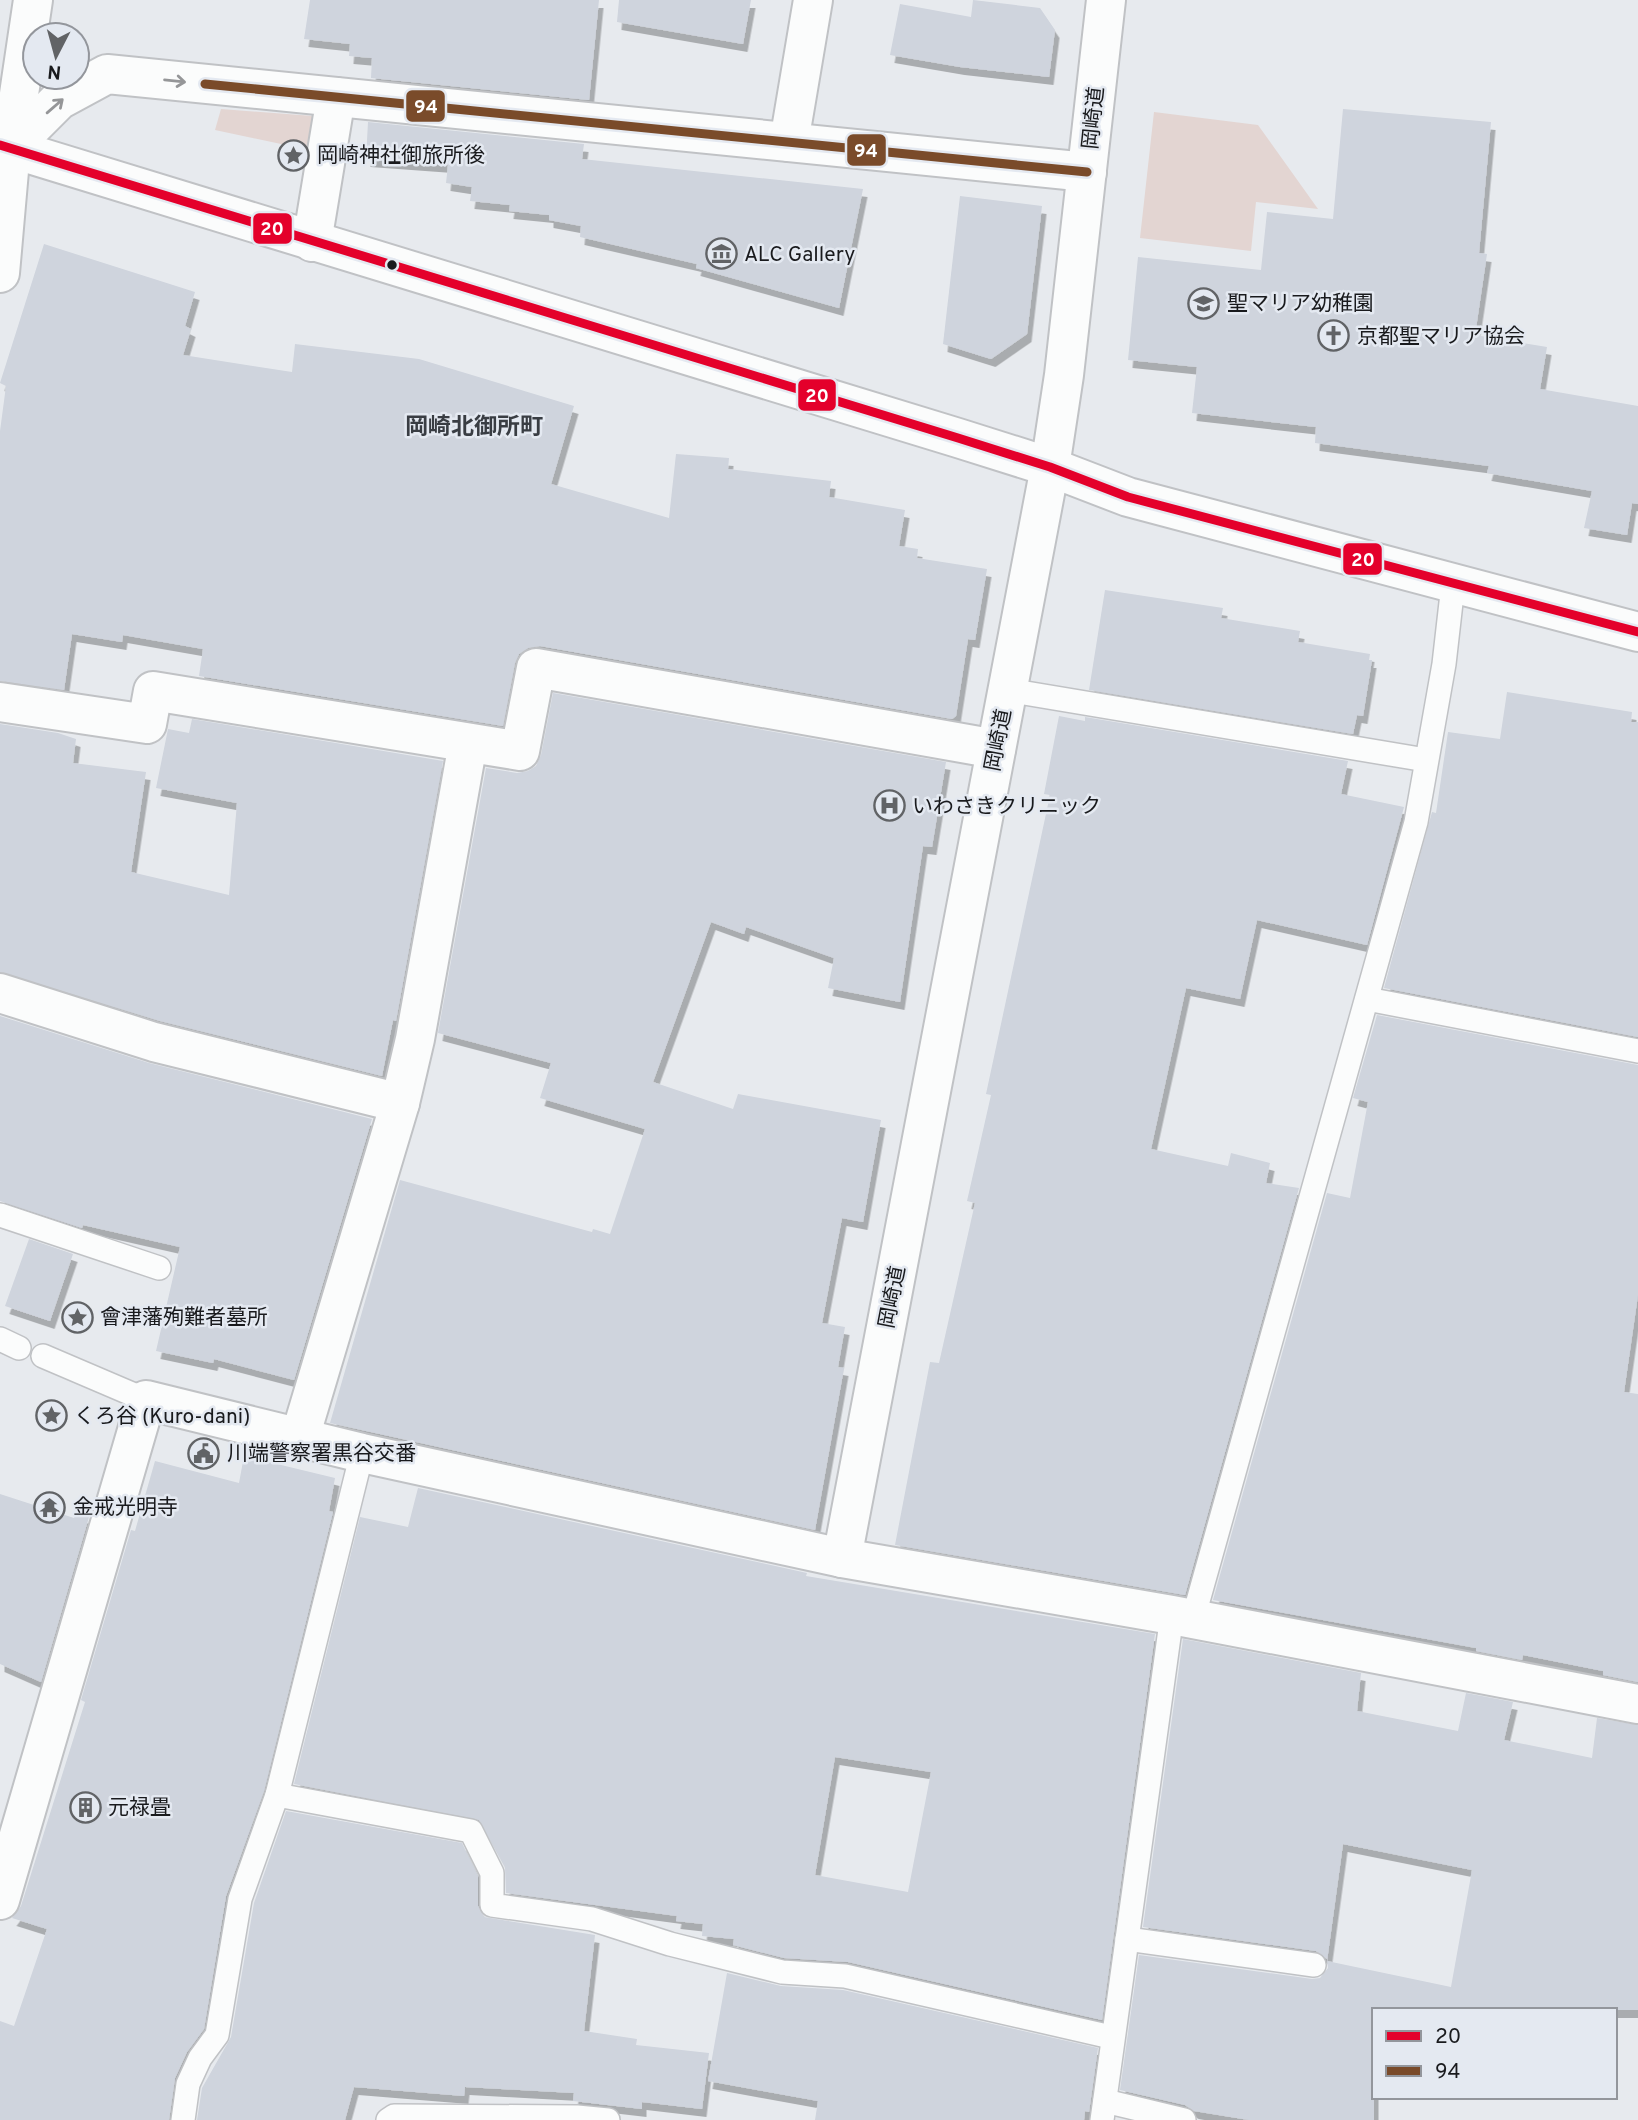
<svg xmlns="http://www.w3.org/2000/svg" width="1638" height="2120" font-family="Overpass,'Noto Sans JP',sans-serif">
	<defs>
		<filter id="shadow"><feDropShadow dx="4.5" dy="8" stdDeviation="0" flood-color="#0004"/></filter>
	</defs>
	<rect width="100%" height="100%" fill="#e7eaee"/>
	<g fill="#e3d5d2">
		<path d="M221,109L313,116L317,124L314,151L215,130Z"/>
		<path d="M1154,112L1258,125L1318,209L1256,202L1251,251L1140,238Z"/>
	</g>
	<g fill="#cfd4dd" fill-rule="evenodd" filter="url(#shadow)">
		<path d="M310,0H599L589,100L371,78L372,58L349,56L350,44L304,39Z"/>
		<path d="M619,0H751L743,44L617,22Z"/>
		<path d="M973,0L1040,8L1055,30L1049,77L960,67L890,55L900,4L971,17Z"/>
		<path d="M1343,109L1491,122L1479,253L1487,254L1475,335L1547,347L1540,389L1638,406V504L1632,503L1627,535L1584,528L1592,491L1487,473L1489,466L1315,443L1316,427L1192,413L1197,367L1128,360L1138,257L1261,270L1267,212L1333,219Z"/>
		<path d="M368,122L584,144L582,159L863,189L839,308L696,268L697,264L580,237L581,226L549,220V215L509,211L510,205L470,201L472,187L446,183L448,165L366,159Z"/>
		<path d="M960,196L1042,206L1027,334L991,359L943,344Z"/>
		<path d="M44,244L195,292L185,326L191,329L183,355L292,372L295,344L419,359L574,406L551,484L669,518L676,454L729,458L728,469L831,481L829,497L905,510L899,546L918,549L917,558L987,569L975,640L968,639L956,716L952,719L540,646L528,648L519,654L515,663L503,726L199,676L203,649L123,635L122,642L72,634L64,690L0,681V431L6,386L0,383Z"/>
		<path d="M1105,590L1223,608L1221,618L1300,631L1298,642L1370,654L1369,660H1372L1363,716L1357,715L1353,734L1089,690Z"/>
		<path d="M1507,692L1632,712L1631,722H1638V1037L1384,988L1432,812L1436,813L1448,732L1500,739Z"/>
		<path d="M553,693L946,762L932,847L923,846L900,1002L828,988L834,958L746,927L744,934L711,922L653,1082L733,1109L738,1094L881,1120L863,1222L842,1218L822,1323L845,1327L838,1367L844,1368L815,1530L330,1423L400,1180L592,1232L593,1229L610,1234L645,1129L540,1098L551,1063L438,1033L486,768L517,773L528,771L536,766L541,755Z"/>
		<path d="M1059,716L1085,721V717L1348,761L1341,794L1404,807L1367,945L1257,920L1240,999L1186,988L1151,1149L1228,1166L1231,1153L1270,1163L1266,1183L1299,1188L1185,1595L895,1545L930,1362L939,1363L975,1203L967,1201L991,1095L986,1094L1050,795L1044,794Z"/>
		<path d="M192,719L443,761L396,1021L393,1020L382,1076L160,1021L0,972V724L58,733L76,739L73,763L146,772L131,872L229,895L237,803L156,788L168,729L189,733Z"/>
		<path d="M1377,1015L1638,1065V1295L1624,1392L1638,1394V1682L1603,1675V1671L1523,1655L1522,1660L1476,1651V1648L1213,1600L1327,1193L1350,1198L1368,1102L1353,1098Z"/>
		<path d="M0,1016L149,1063L372,1119L294,1380L214,1359L213,1363L156,1351L180,1247L83,1225L82,1228L0,1201Z"/>
		<path d="M29,1239L73,1254L50,1321L5,1306Z"/>
		<path d="M244,1456L335,1478L329,1511L333,1512L264,1791L226,1896L204,2029L187,2052L175,2078L169,2120H0V2021L14,2026L47,1929L12,1918L21,1906L85,1702L81,1700L131,1530L135,1531L155,1461L239,1483Z"/>
		<path d="M418,1488L807,1573L806,1576L1155,1634L1102,2020L848,1962L784,1958L733,1945L734,1939L702,1936L703,1924L676,1921L677,1916L506,1893L505,1867L479,1820L294,1784L360,1517L408,1527ZM835,1757L931,1772L908,1892L815,1875Z"/>
		<path d="M0,1494L74,1518L76,1513L89,1517L41,1682L0,1664Z"/>
		<path d="M1183,1639L1361,1673L1357,1711L1458,1731L1466,1693L1513,1702L1504,1740L1592,1758L1597,1718L1638,1725V2010H1374V2120H1249L1194,2111L1185,2105L1120,2090L1139,1955L1312,1979L1320,1978L1328,1968L1327,1959L1316,1951L1143,1927ZM1343,1844L1472,1870L1451,1987L1327,1961Z"/>
		<path d="M286,1811L462,1843L478,1876V1906L484,1917L595,1935L584,2031L637,2039L636,2045L709,2053L702,2109L642,2102V2109L573,2101L574,2093L465,2087L464,2096L354,2087L345,2120H197L202,2088L231,2037L254,1903Z"/>
		<path d="M727,1973L781,1986L843,1990L1098,2048L1089,2112L1085,2111L1084,2120H815L818,2101L708,2081Z"/>
	</g>
	<g fill="none" stroke-linecap="round" stroke-linejoin="round">
		<defs>
			<g id="lane">
				<path d="M1007,690L1426,760"/>
				<path d="M1367,999L1638,1051"/>
				<path d="M0,1215L159,1268"/>
				<path d="M0,1339L19,1348"/>
				<path d="M43,1356L146,1400"/>
				<path d="M1193,1619L1416,822L1444,664L1453,585"/>
				<path d="M277,1795L471,1831L492,1873V1905L592,1919L670,1944L782,1972L845,1976L1111,2037"/>
				<path d="M1127,1939L1314,1965"/>
				<path d="M1105,2101L1184,2120"/>
				<path d="M183,2120L188,2084L200,2058L217,2035L240,1899L277,1795L362,1453"/>
				<path d="M388,2120L394,2116L577,2117L608,2120"/>
				<path d="M1102,2120L1172,1615"/>
			</g>
			<g id="street">
				<path d="M789,142L813,0"/>
				<path d="M11,148L59,100L107,74L1087,172"/>
				<path d="M312,242L336,97"/>
				<path d="M0,273L11,148L33,0"/>
				<path d="M0,702L147,724L153,691L520,751L536,668L996,749"/>
				<path d="M0,993L154,1042L400,1103L300,1437"/>
				<path d="M400,1103L415,1039L468,743"/>
				<path d="M0,1900L146,1400L362,1453L842,1558L1172,1615L1638,1704"/>
			</g>
			<path id="secondary" d="M842,1558L1050,467L1064,375L1106,0"/>
			<path id="primary" d="M0,145L958,438L1050,467L1128,497L1638,632"/>
		</defs>
		<use href="#lane" stroke="#c0c2c5" stroke-width="26"/>
		<use href="#street" stroke="#c0c2c5" stroke-width="42"/>
		<use href="#secondary" stroke="#c0c2c5" stroke-width="42"/>
		<use href="#primary" stroke="#c0c2c5" stroke-width="42"/>
		<use href="#lane" stroke="#fbfcfc" stroke-width="23"/>
		<use href="#street" stroke="#fbfcfc" stroke-width="38"/>
		<use href="#secondary" stroke="#fbfcfc" stroke-width="38"/>
		<use href="#primary" stroke="#fbfcfc" stroke-width="38"/>
		<defs>
			<path id="bus-1" d="M0,145L958,438L1050,467L1128,497L1638,632"/>
			<path id="bus-2" d="M205,84L1087,172"/>
		</defs>
		<use href="#bus-1" stroke="#e4e9f1" stroke-width="14"/>
		<use href="#bus-2" stroke="#e4e9f1" stroke-width="14"/>
		<use href="#bus-1" stroke="#e4002b" stroke-width="9"/>
		<use href="#bus-2" stroke="#7a4b2a" stroke-width="9"/>
	</g>
	<defs><path id="oneway-shaft" d="M-6 0H5M1.5-3L5.5 0L1.5 3" fill="none" stroke-width="1.6" stroke-linecap="round" stroke-linejoin="round" transform="scale(1.75)"/></defs>
	<g stroke="#959698">
		<use href="#oneway-shaft" transform="translate(175 81) rotate(6)"/>
		<use href="#oneway-shaft" transform="translate(55 106) rotate(-41)"/>
	</g>
	<defs>
		<symbol id="sight-ring" viewBox="-11 -11 22 22"><circle r="9.5" fill="#e4e9f1" stroke="#616366" stroke-width="1.5"/><path d="M0-6L1.8-2.2L6-1.7L2.9 1.2L3.7 5.4L0 3.3L-3.7 5.4L-2.9 1.2L-6-1.7L-1.8-2.2Z" fill="#616366"/></symbol>
		<symbol id="museum-ring" viewBox="-11 -11 22 22"><circle r="9.5" fill="#e4e9f1" stroke="#616366" stroke-width="1.5"/><path d="M0-6L6-3V-2H-6V-3ZM-5-1h2V3h-2ZM-1-1h2V3h-2ZM3-1h2V3H3ZM-6 4H6V6H-6Z" fill="#616366"/></symbol>
		<symbol id="school-ring" viewBox="-11 -11 22 22"><circle r="9.5" fill="#e4e9f1" stroke="#616366" stroke-width="1.5"/><path d="M0-5L7-2L0 1L-7-2ZM-4 1L0 2.5L4 1V4Q0 6-4 4Z" fill="#616366"/></symbol>
		<symbol id="church-ring" viewBox="-11 -11 22 22"><circle r="9.5" fill="#e4e9f1" stroke="#616366" stroke-width="1.5"/><path d="M-1.2-6h2.4v3.5h3.3v2.4h-3.3V6h-2.4V-.1h-3.3v-2.4h3.3Z" fill="#616366"/></symbol>
		<symbol id="hospital-ring" viewBox="-11 -11 22 22"><circle r="9.5" fill="#e4e9f1" stroke="#616366" stroke-width="1.5"/><path d="M-5-5h3v3.5h4V-5h3V5h-3V1.5h-4V5h-3Z" fill="#616366"/></symbol>
		<symbol id="civic-ring" viewBox="-11 -11 22 22"><circle r="9.5" fill="#e4e9f1" stroke="#616366" stroke-width="1.5"/><path d="M-.6-6.5H3V-4.5H.6V-3L4-1V1h2V6H-6V1h2V-1L-.6-3ZM-1.2 2.5V6h2.4V2.5Z" fill="#616366"/></symbol>
		<symbol id="temple-ring" viewBox="-11 -11 22 22"><circle r="9.5" fill="#e4e9f1" stroke="#616366" stroke-width="1.5"/><path d="M0-6L5-2H3V0L6.5 2.5H4V6H1.5V3h-3V6H-4V2.5H-6.5L-3 0V-2H-5Z" fill="#616366"/></symbol>
		<symbol id="building-ring" viewBox="-11 -11 22 22"><circle r="9.5" fill="#e4e9f1" stroke="#616366" stroke-width="1.5"/><path d="M-4-6H4V6H1V3H-1V6H-4ZM-2.5-4.3h1.7v1.8h-1.7ZM.8-4.3h1.7v1.8H.8ZM-2.5-1h1.7V.8h-1.7ZM.8-1h1.7V.8H.8Z" fill="#616366"/></symbol>
	</defs>
	<g fill-rule="evenodd">
		<use href="#sight-ring" x="276" y="138" width="35" height="35"/>
		<use href="#museum-ring" x="704" y="236" width="35" height="35"/>
		<use href="#school-ring" x="1186" y="286" width="35" height="35"/>
		<use href="#church-ring" x="1316" y="318" width="35" height="35"/>
		<use href="#hospital-ring" x="872" y="788" width="35" height="35"/>
		<use href="#sight-ring" x="60" y="1300" width="35" height="35"/>
		<use href="#sight-ring" x="34" y="1398" width="35" height="35"/>
		<use href="#civic-ring" x="186" y="1436" width="35" height="35"/>
		<use href="#temple-ring" x="32" y="1490" width="35" height="35"/>
		<use href="#building-ring" x="68" y="1790" width="35" height="35"/>
	</g>
	<circle fill="#191a1d" stroke="#e4e9f1" stroke-width="2.5" cx="392" cy="265" r="6"/>
	<g text-anchor="middle" stroke-width="5" stroke-linejoin="round" paint-order="stroke">
		<g font-size="21" fill="#191a1d" stroke="#e4e9f1">
			<text transform="translate(1093 118) rotate(-84)" y="7">岡崎道</text>
			<text transform="translate(998 740) rotate(-79)" y="7">岡崎道</text>
			<text transform="translate(892 1297) rotate(-79)" y="7">岡崎道</text>
		</g>
		<g font-size="21" fill="#191a1d" stroke="#e4e9f1" text-anchor="start">
			<text x="317" y="162">岡崎神社御旅所後</text>
			<text x="744" y="261">ALC Gallery</text>
			<text x="1227" y="310">聖マリア幼稚園</text>
			<text x="1357" y="343">京都聖マリア協会</text>
			<text x="912" y="813">いわさきクリニック</text>
			<text x="100" y="1324">會津藩殉難者墓所</text>
			<text x="74" y="1423">くろ谷 (Kuro-dani)</text>
			<text x="227" y="1460">川端警察署黒谷交番</text>
			<text x="73" y="1514">金戒光明寺</text>
			<text x="108" y="1814">元禄畳</text>
		</g>
		<g font-size="23" font-weight="bold" fill="#393d43" stroke="#e4e9f1">
			<text x="474" y="434">岡崎北御所町</text>
		</g>
	</g>
	<g stroke="#e4e9f1" stroke-width="2.5">
		<rect x="405" y="89" width="41" height="34" rx="7" fill="#7a4b2a"/>
		<rect x="846" y="133" width="41" height="34" rx="7" fill="#7a4b2a"/>
		<rect x="252" y="212" width="41" height="33" rx="7" fill="#e4002b"/>
		<rect x="797" y="378" width="40" height="34" rx="7" fill="#e4002b"/>
		<rect x="1342" y="542" width="41" height="34" rx="7" fill="#e4002b"/>
	</g>
	<g font-size="19" text-anchor="middle" font-weight="bold" fill="#fff">
		<text x="426" y="113">94</text>
		<text x="866" y="157">94</text>
		<text x="272" y="235">20</text>
		<text x="817" y="402">20</text>
		<text x="1363" y="566">20</text>
	</g>
	<rect x="1372" y="2008" width="245" height="91" fill="#e4e9f1" stroke="#93969c" stroke-width="2"/>
	<rect x="1386" y="2031" width="35" height="10" fill="#e4002b" stroke="#93969c" stroke-width="2"/>
	<text x="1435" y="2043" font-size="21" fill="#191a1d">20</text>
	<rect x="1386" y="2066" width="35" height="10" fill="#7a4b2a" stroke="#93969c" stroke-width="2"/>
	<text x="1435" y="2078" font-size="21" fill="#191a1d">94</text>
	<g transform="translate(56 56) rotate(186)"><circle r="33" fill="#e4e9f1" stroke="#93969c" stroke-width="2"/>
	<path d="M0-5L12 26L0 18L-12 26Z" fill="#616366"/>
	<text y="-10" font-size="19" font-weight="bold" text-anchor="middle" fill="#191a1d">N</text>
	</g>
</svg>
